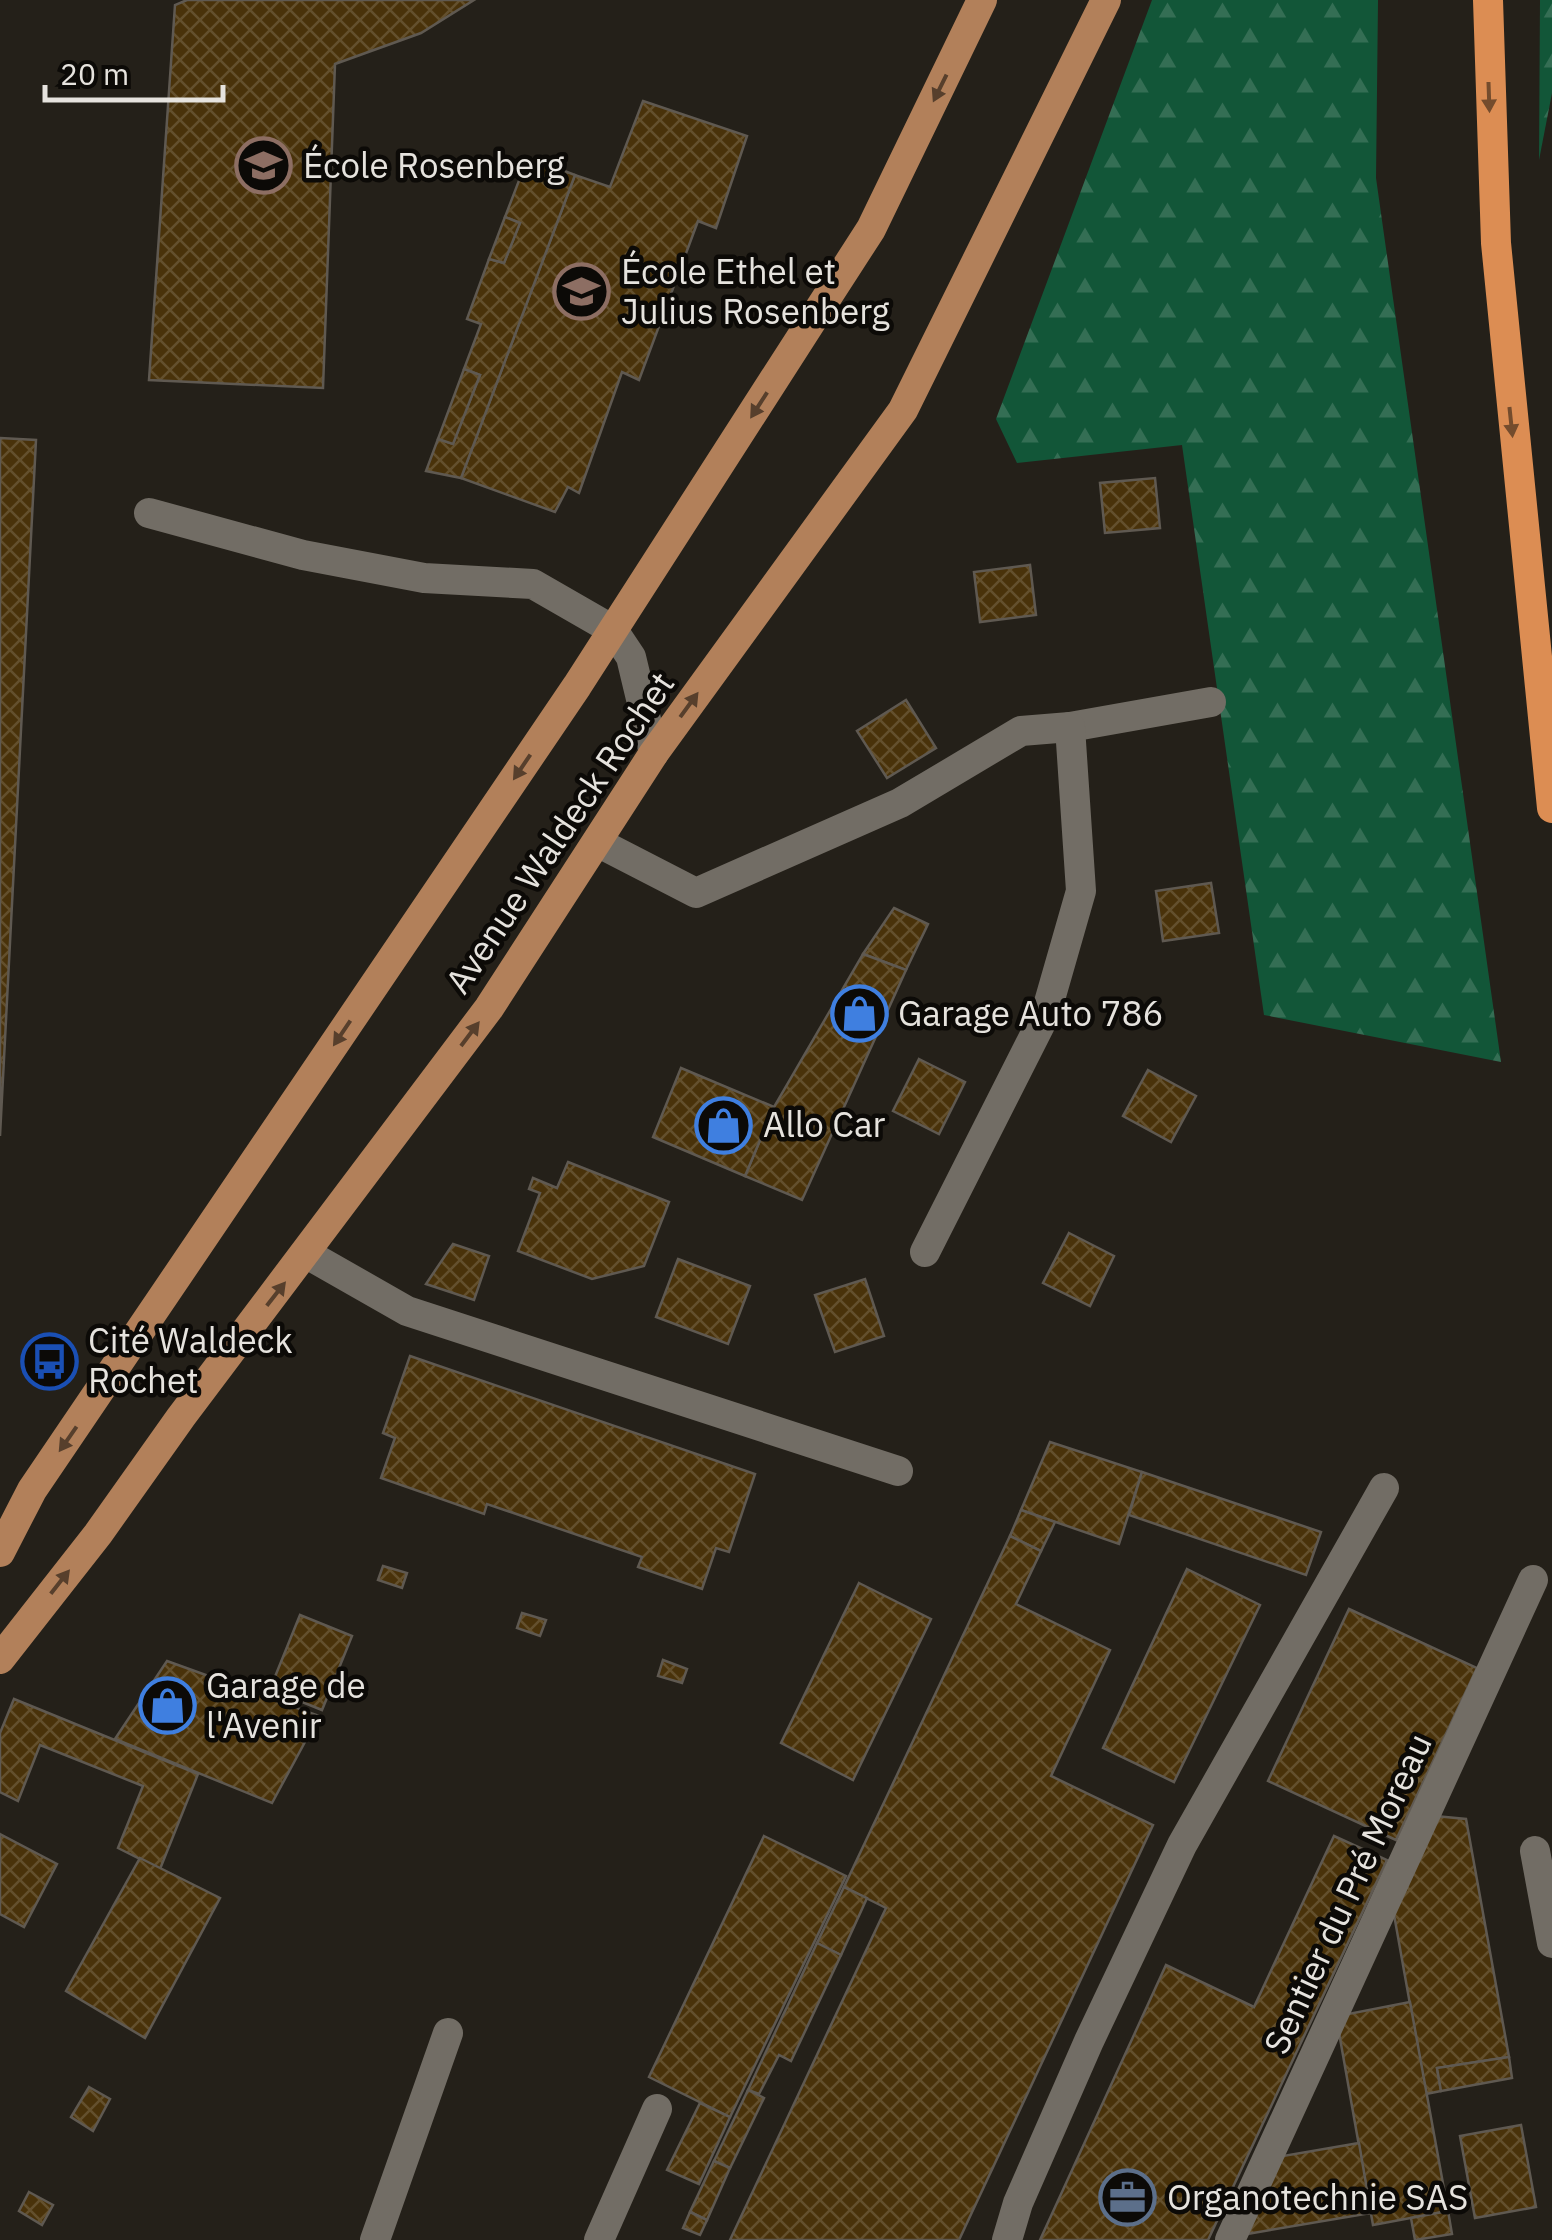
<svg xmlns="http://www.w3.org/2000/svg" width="1552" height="2240" font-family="'IBM Plex Sans',sans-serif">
	<defs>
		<pattern id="forest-firs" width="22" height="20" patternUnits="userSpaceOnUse" patternTransform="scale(2.5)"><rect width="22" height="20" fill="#125638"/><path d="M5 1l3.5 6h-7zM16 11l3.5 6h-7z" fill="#346e54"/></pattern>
		<pattern id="building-cross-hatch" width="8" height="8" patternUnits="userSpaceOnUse" patternTransform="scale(2.5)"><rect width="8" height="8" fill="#49320a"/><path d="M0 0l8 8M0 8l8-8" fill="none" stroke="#63502d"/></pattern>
	</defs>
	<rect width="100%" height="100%" fill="#242019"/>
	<g fill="url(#forest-firs)">
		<path d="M1152,0H1378L1376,178L1501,1062L1264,1015L1182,445L1017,463L996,419Z"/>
		<path d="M1540,0H1552V93L1539,160Z"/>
	</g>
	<g fill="url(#building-cross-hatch)" stroke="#5f5951" stroke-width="2.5">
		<path d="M187,0H474L421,33L335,64L323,388L149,380L175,5Z"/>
		<path d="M643,101L747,136L716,228L698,221L639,380L622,372L579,493L568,487L555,512L461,478L575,175L610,187Z"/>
		<path d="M528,157L575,175L461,478L426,471L438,439L453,444L480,375L464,369L481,324L467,319L489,259L504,263L520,223L505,217Z"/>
		<path d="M505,217L520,223L504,263L489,259Z"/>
		<path d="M464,369L480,375L453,444L438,439Z"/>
		<path d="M0,438L36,440L0,1136Z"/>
		<path d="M1155,478L1160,528L1105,533L1100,483Z"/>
		<path d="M1030,565L1036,615L980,622L974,572Z"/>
		<path d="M906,700L936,748L887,778L857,731Z"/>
		<path d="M1211,883L1219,933L1163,941L1156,891Z"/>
		<path d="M894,908L928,924L906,970L863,954Z"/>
		<path d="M863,954L906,970L802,1200L745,1176L774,1107Z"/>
		<path d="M919,1059L965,1082L939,1134L893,1111Z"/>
		<path d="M681,1068L774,1107L745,1176L653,1137Z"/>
		<path d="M1148,1070L1196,1096L1171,1142L1123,1116Z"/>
		<path d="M568,1162L669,1202L644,1266L592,1279L518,1251L540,1193L529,1189L533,1178L557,1188Z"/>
		<path d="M1069,1233L1114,1256L1090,1306L1043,1283Z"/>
		<path d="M453,1244L489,1256L474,1300L426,1284Z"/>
		<path d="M678,1259L750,1286L728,1344L656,1317Z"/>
		<path d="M865,1279L884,1336L835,1352L815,1295Z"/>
		<path d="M410,1356L755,1474L729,1552L716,1548L702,1589L638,1567L642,1557L487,1504L484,1514L381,1478L395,1438L383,1433Z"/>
		<path d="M1050,1442L1142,1472L1119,1544L1021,1510Z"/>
		<path d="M1142,1472L1321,1532L1306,1575L1129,1515Z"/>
		<path d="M1021,1510L1055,1522L1041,1551L1010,1536Z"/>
		<path d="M1010,1536L1041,1551L1016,1604L1110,1650L1051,1776L1153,1825L959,2240H730L886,1908L844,1887Z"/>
		<path d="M383,1566L407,1573L402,1588L378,1580Z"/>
		<path d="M1187,1569L1260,1605L1174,1782L1103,1748Z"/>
		<path d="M859,1583L931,1619L853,1780L781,1743Z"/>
		<path d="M1349,1609L1477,1668L1396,1840L1268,1781Z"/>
		<path d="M522,1613L546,1620L540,1636L517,1628Z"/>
		<path d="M300,1615L352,1636L322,1710L270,1689Z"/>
		<path d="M663,1660L687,1669L682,1683L658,1676Z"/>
		<path d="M167,1661L319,1716L272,1803L115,1739Z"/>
		<path d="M14,1699L198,1774L160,1869L118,1848L143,1786L40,1745L18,1801L0,1792V1733Z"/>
		<path d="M1435,1816L1466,1819L1509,2057L1437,2068L1441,2091L1426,2094L1393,1909Z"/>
		<path d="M0,1834L57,1864L24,1927L0,1914Z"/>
		<path d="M764,1836L846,1876L730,2117L649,2077Z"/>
		<path d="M1334,1836L1387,1860L1208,2240H1040L1166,1965L1254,2007Z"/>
		<path d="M140,1858L220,1898L145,2038L66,1991Z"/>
		<path d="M844,1887L867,1898L841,1955L817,1943Z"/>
		<path d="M817,1943L841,1955L791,2061L779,2055L759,2094L748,2090Z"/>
		<path d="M1410,2002L1448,2211L1373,2225L1338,2027L1343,2015Z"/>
		<path d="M1509,2057L1512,2078L1441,2091L1437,2068Z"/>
		<path d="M89,2087L110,2099L93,2131L71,2117Z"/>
		<path d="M748,2090L764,2098L730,2168L714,2161Z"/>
		<path d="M700,2103L730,2117L699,2184L667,2170Z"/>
		<path d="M1521,2125L1536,2207L1475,2218L1460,2136Z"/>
		<path d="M1359,2143L1371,2213L1241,2235L1277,2157Z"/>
		<path d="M714,2161L730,2168L707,2220L690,2212Z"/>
		<path d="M29,2192L53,2205L42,2225L19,2211Z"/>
		<path d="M1448,2211L1452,2234L1415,2240L1411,2218Z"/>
		<path d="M690,2212L707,2220L700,2235L683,2228Z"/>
	</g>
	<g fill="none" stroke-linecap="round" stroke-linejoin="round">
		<g stroke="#726d65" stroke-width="30">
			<path d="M149,513L303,555L424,578L533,584L613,630L631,657L654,753"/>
			<path d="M1070,727L1211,702"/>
			<path d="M597,842L696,893L900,803L1021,731L1070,727L1081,891L1046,1013L925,1252"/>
			<path d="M307,1254L407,1311L898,1471"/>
			<path d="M1535,1851L1552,1943"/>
			<path d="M375,2240L448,2033"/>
			<path d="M599,2240L657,2109"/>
			<path d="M1007,2240L1018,2203L1089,2041L1182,1845L1384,1488"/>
			<path d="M1230,2240L1533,1580"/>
		</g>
		<g stroke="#b2805a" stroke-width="30">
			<path d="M0,1552L32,1490L577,686L811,322L871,229L982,0"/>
			<path d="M0,1659L98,1534L181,1417L489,1008L654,753L903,410L1106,0"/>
		</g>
		<path stroke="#dc8d53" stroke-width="30" d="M1488,0L1496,243L1552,808"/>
	</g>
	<defs><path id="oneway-solid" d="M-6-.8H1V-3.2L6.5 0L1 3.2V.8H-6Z" transform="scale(2.5)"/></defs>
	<g fill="#573f2c">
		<use href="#oneway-solid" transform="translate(940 88) rotate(116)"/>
		<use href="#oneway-solid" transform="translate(759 405) rotate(123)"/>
		<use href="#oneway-solid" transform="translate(689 705) rotate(-54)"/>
		<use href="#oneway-solid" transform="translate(522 767) rotate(124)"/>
		<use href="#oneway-solid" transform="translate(342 1033) rotate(124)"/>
		<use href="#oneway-solid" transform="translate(470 1034) rotate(-53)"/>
		<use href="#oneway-solid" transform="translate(276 1294) rotate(-52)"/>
		<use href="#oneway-solid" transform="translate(68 1439) rotate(125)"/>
		<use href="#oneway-solid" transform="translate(60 1582) rotate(-52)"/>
	</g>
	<g fill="#744c2d">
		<use href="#oneway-solid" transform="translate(1489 97) rotate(88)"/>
		<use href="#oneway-solid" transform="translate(1511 422) rotate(84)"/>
	</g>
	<defs>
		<symbol id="school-ring" viewBox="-11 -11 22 22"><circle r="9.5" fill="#0c0a07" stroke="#8d6e63" stroke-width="1.5"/><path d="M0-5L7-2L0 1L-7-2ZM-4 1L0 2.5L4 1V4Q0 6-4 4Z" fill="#8d6e63"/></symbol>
		<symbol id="shop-ring" viewBox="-11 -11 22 22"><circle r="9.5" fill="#0c0a07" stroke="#3f7fe0" stroke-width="1.5"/><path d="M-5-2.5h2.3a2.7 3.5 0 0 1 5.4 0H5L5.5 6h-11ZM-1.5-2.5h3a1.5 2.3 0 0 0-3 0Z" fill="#3f7fe0"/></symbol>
		<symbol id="bus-ring" viewBox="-11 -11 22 22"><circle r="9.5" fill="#0c0a07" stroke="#1a4fb4" stroke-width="1.5"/><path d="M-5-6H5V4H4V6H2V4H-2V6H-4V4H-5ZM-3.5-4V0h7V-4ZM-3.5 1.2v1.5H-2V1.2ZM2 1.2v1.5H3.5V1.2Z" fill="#1a4fb4"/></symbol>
		<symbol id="office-ring" viewBox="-11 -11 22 22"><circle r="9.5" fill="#0c0a07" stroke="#5c6f8a" stroke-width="1.5"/><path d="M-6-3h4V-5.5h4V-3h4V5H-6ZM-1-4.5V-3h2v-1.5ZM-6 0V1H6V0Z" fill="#5c6f8a"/></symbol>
	</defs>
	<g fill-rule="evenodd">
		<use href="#school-ring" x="232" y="134" width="63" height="63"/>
		<use href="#school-ring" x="550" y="260" width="63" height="63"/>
		<use href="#shop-ring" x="828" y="982" width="63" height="63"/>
		<use href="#shop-ring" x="692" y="1094" width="63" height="63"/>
		<use href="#bus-ring" x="18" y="1330" width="63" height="63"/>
		<use href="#shop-ring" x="136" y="1674" width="63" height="63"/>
		<use href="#office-ring" x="1096" y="2166" width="63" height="63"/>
	</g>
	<g text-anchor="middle" stroke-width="9" stroke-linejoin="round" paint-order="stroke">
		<g font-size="35" fill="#e6e3de" stroke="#0c0a07" text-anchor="start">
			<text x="303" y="178">École Rosenberg</text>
			<text x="621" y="284">École Ethel et<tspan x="621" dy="40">Julius Rosenberg</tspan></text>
			<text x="898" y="1026">Garage Auto 786</text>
			<text x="763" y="1137">Allo Car</text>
			<text x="88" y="1353">Cité Waldeck<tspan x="88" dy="40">Rochet</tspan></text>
			<text x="206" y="1698">Garage de<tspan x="206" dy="40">l'Avenir</tspan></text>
			<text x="1167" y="2210">Organotechnie SAS</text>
		</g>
		<g font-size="35" fill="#e6e3de" stroke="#0c0a07">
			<text transform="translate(560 833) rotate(-56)" y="12">Avenue Waldeck Rochet</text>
			<text transform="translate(1348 1894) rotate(-65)" y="12">Sentier du Pré Moreau</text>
		</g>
	</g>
	<path d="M45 85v15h178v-15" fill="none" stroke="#e6e3de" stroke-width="5"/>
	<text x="60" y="85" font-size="30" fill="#e6e3de" stroke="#0c0a07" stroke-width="8" paint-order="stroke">20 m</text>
</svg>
